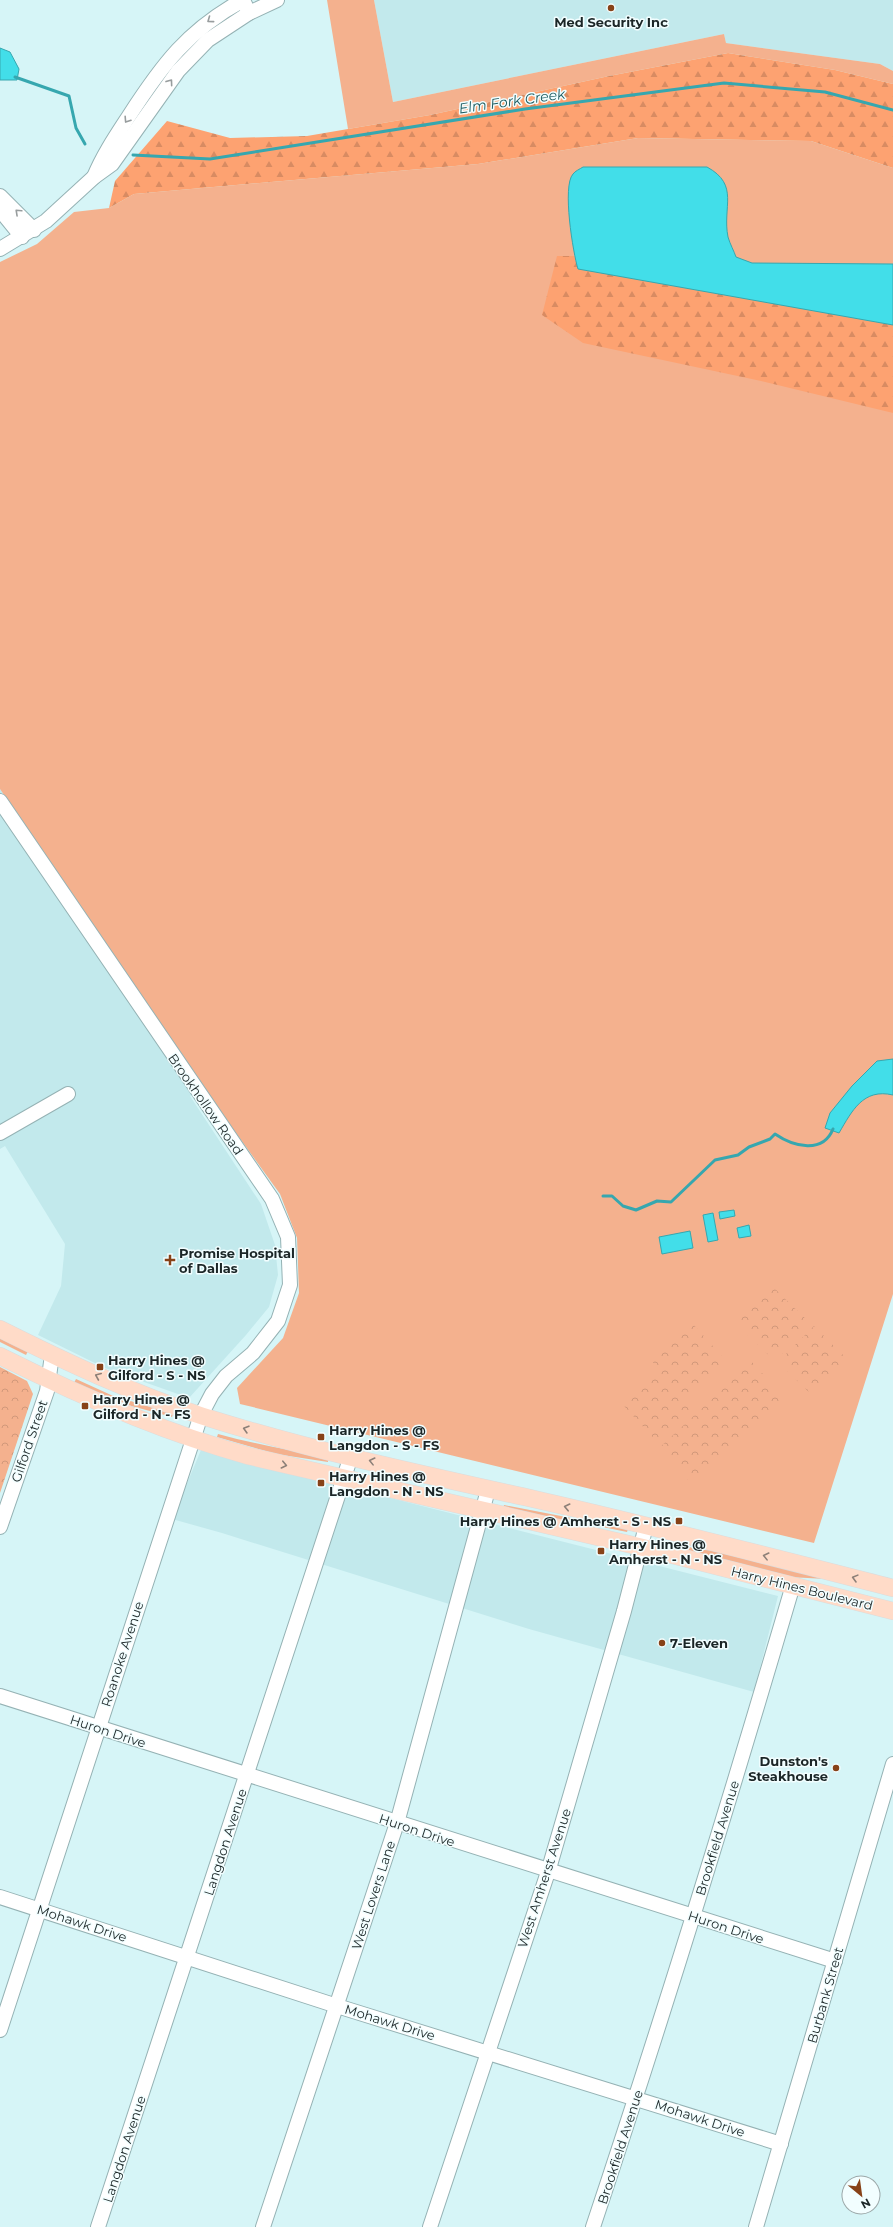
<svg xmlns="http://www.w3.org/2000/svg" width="893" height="2227" font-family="Montserrat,sans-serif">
	<defs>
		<pattern id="forest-firs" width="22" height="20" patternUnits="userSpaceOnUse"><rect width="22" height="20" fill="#fda271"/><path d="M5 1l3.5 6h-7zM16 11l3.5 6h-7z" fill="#d88b62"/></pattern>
		<pattern id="park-crowns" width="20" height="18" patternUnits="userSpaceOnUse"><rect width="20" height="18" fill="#f4b18e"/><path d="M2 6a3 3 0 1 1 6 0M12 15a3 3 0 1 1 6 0" fill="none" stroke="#d1987a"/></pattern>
	</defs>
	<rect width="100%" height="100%" fill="#d6f5f7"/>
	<g fill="#c2e9ec">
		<path d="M374,0H893V71L880,64L726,43L724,34L393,102Z"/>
		<path d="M0,789L166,1036L202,1086L190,1096L261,1204L275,1245L278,1275L269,1307L246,1335L189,1398L105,1368L38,1335L61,1286L65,1244L5,1146L0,1149Z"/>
		<path d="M201,1450L778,1596L754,1692L529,1629L222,1533L172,1519Z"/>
	</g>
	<g fill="#f4b18e">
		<path d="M327,0H374L393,102L724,34L726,43L880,64L893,71V84L835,70L728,53L609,76L430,115L348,129Z"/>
		<path d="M638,138L811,141L893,168V1294L814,1543L240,1404L237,1388L283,1338L299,1293L297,1238L280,1194L166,1036L0,789V262L37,244L74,212L109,208L134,194L478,164Z"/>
		<path d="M0,1338L28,1351L26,1355L0,1342Z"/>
		<path d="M76,1379L111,1395L173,1414L172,1417L124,1404L74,1383Z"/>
		<path d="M218,1434C254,1444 291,1450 328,1458V1462L276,1454L217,1437Z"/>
		<path d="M504,1505L628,1529L627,1532L588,1524L558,1522L503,1509Z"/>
		<path d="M664,1542L704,1550L723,1551L827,1579L788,1577L663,1547Z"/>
	</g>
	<g fill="url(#forest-firs)">
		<path d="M728,53L835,70L893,84V168L811,141L638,138L478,164L134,194L109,208L115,181L167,121L230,138L307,136L430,115L609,76Z"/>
		<path d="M557,256H574L579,269L893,325V413L761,381L583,343L542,315Z"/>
	</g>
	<g fill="url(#park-crowns)">
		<path d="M772,1286L811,1324L775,1361L735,1323Z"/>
		<path d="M693,1324L728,1363L687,1400L695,1409L658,1443L624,1406L661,1372L652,1361Z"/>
		<path d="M814,1326L849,1361L814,1397L778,1362Z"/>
		<path d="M752,1362L786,1399L693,1485L658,1449Z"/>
		<path d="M0,1367L27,1381L33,1394L0,1493Z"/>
	</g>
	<g fill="#42dee9" stroke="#36a7af">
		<path d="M0,48L10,52L19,69L17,80H0Z"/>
		<path d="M583,167H707C740,185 722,207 728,237C730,244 734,251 736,257L752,263L893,264V325L578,269C573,253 562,186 573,174C575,171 580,169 583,167Z"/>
		<path d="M893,1059V1095C863,1088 852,1111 839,1133L825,1128L830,1113L852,1086L877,1061Z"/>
		<path d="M734,1210L735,1216L720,1219L719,1212Z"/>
		<path d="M713,1213L718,1240L708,1242L703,1215Z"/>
		<path d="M749,1225L751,1236L739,1238L737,1228Z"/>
		<path d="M690,1231L693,1248L662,1254L659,1237Z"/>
	</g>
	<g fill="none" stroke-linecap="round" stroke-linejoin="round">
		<g stroke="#36a7af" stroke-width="3">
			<path d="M15,77L69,96L76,128L85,144"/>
			<path d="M133,155L210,159L525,109L724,83L825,92L893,110"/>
			<path d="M603,1196H612L623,1206L636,1210L657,1201L671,1202L715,1160L738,1155L749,1147L770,1139L775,1134C794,1147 823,1154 833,1129"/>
		</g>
		<defs>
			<g id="minor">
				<path d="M94,177C103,155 116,136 129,116C162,65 188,30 243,0L249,13"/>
				<path d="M0,196L34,230"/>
				<path d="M0,210L22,237"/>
				<path d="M0,249L46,221L94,177L112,164L178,71L208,40L249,13L277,0"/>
				<path d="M0,801L272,1199L288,1237L290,1285L278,1321L253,1353L226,1376L212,1394L201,1415L0,2030"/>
				<path d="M0,1133L68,1094"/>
				<path d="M0,1527L47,1391L52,1355"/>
				<path d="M0,1696L835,1961"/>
				<path d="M0,1897L337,2006L781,2144"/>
				<path d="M98,2227L351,1456"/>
				<path d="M263,2227L397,1823L488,1490"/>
				<path d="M430,2227L548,1872L624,1611L646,1526"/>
				<path d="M593,2227C664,2014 730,1800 793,1585"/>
				<path d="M756,2227L893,1764"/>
			</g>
			<g id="major">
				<path d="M0,1329C66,1362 132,1393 202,1416C312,1451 426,1475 538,1500C657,1527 775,1558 893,1588"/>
				<path d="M0,1356C80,1396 162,1432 249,1456L641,1547L893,1611"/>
			</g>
		</defs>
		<use href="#minor" stroke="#95b2b4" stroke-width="16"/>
		<use href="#major" stroke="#dbdcdc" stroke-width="18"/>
		<use href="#minor" stroke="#fff" stroke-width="14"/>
		<use href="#major" stroke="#ffdbc8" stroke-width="17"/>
	</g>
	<defs><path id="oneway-chevron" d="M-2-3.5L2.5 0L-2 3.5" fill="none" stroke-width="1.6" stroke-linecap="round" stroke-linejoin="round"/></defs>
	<g stroke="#989d9e">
		<use href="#oneway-chevron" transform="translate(210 20) rotate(144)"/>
		<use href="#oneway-chevron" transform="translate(170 82) rotate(-54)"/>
		<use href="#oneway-chevron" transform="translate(127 120) rotate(123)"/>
		<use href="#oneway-chevron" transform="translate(18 212) rotate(-137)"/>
	</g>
	<g stroke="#8d8078">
		<use href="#oneway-chevron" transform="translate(98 1376) rotate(-157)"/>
		<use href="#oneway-chevron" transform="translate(246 1429) rotate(-164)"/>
		<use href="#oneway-chevron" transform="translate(372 1461) rotate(-166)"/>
		<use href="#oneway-chevron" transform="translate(284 1465) rotate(13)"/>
		<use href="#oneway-chevron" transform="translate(567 1507) rotate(-167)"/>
		<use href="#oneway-chevron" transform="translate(766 1556) rotate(-166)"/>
		<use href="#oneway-chevron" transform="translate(855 1578) rotate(-165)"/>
	</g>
	<g fill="#874218" stroke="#f2feff" stroke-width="1.5">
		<circle cx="611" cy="8" r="4"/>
		<path d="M168 1254h4v4h4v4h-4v4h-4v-4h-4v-4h4z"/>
		<rect x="96" y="1363" width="8" height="8" rx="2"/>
		<rect x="81" y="1402" width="8" height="8" rx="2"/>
		<rect x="317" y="1433" width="8" height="8" rx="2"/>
		<rect x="317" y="1479" width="8" height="8" rx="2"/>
		<rect x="675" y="1517" width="8" height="8" rx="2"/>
		<rect x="597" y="1547" width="8" height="8" rx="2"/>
		<circle cx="662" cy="1643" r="4"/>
		<circle cx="836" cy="1768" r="4"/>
	</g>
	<g text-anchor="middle" stroke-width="3" stroke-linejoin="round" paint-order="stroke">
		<g font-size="13" font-weight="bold" fill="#1b2627" stroke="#f2feff" text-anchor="start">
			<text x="611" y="27" text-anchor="middle">Med Security Inc</text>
			<text x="179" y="1258">Promise Hospital<tspan x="179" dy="15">of Dallas</tspan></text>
			<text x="108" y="1365">Harry Hines @<tspan x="108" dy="15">Gilford - S - NS</tspan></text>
			<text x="93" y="1404">Harry Hines @<tspan x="93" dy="15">Gilford - N - FS</tspan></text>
			<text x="329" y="1435">Harry Hines @<tspan x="329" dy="15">Langdon - S - FS</tspan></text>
			<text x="329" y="1481">Harry Hines @<tspan x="329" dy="15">Langdon - N - NS</tspan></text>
			<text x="671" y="1526" text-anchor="end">Harry Hines @ Amherst - S - NS</text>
			<text x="609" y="1549">Harry Hines @<tspan x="609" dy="15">Amherst - N - NS</tspan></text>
			<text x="670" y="1648">7-Eleven</text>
			<text x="828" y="1766" text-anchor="end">Dunston's<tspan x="828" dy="15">Steakhouse</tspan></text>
		</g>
		<g font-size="13" fill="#1b2627" stroke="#f2feff">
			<text transform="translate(206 1104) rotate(55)" y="5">Brookhollow Road</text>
			<text transform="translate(29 1441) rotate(-71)" y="5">Gilford Street</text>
			<text transform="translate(802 1588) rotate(14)" y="5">Harry Hines Boulevard</text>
			<text transform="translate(122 1654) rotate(-72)" y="5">Roanoke Avenue</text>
			<text transform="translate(108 1731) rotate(18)" y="5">Huron Drive</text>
			<text transform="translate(417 1830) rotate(18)" y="5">Huron Drive</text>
			<text transform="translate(717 1838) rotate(-73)" y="5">Brookfield Avenue</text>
			<text transform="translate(225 1842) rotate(-72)" y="5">Langdon Avenue</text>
			<text transform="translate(544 1878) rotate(-72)" y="5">West Amherst Avenue</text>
			<text transform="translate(373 1895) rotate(-72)" y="5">West Lovers Lane</text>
			<text transform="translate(82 1923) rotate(18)" y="5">Mohawk Drive</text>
			<text transform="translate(726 1927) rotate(18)" y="5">Huron Drive</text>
			<text transform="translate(825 1995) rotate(-74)" y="5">Burbank Street</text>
			<text transform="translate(390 2022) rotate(17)" y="5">Mohawk Drive</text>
			<text transform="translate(700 2118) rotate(18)" y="5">Mohawk Drive</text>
			<text transform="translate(620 2147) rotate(-72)" y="5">Brookfield Avenue</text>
			<text transform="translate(124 2149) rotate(-72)" y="5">Langdon Avenue</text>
		</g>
		<g font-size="14" font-style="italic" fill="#1d5b60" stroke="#f2feff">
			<text transform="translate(512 101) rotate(-8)" y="5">Elm Fork Creek</text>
		</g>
	</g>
	<g transform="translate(861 2195) rotate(151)"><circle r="19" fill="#f2feff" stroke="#9ca8a9"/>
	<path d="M0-3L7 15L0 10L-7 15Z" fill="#874218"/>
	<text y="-6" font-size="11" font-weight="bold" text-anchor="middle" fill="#1b2627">N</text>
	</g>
</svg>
